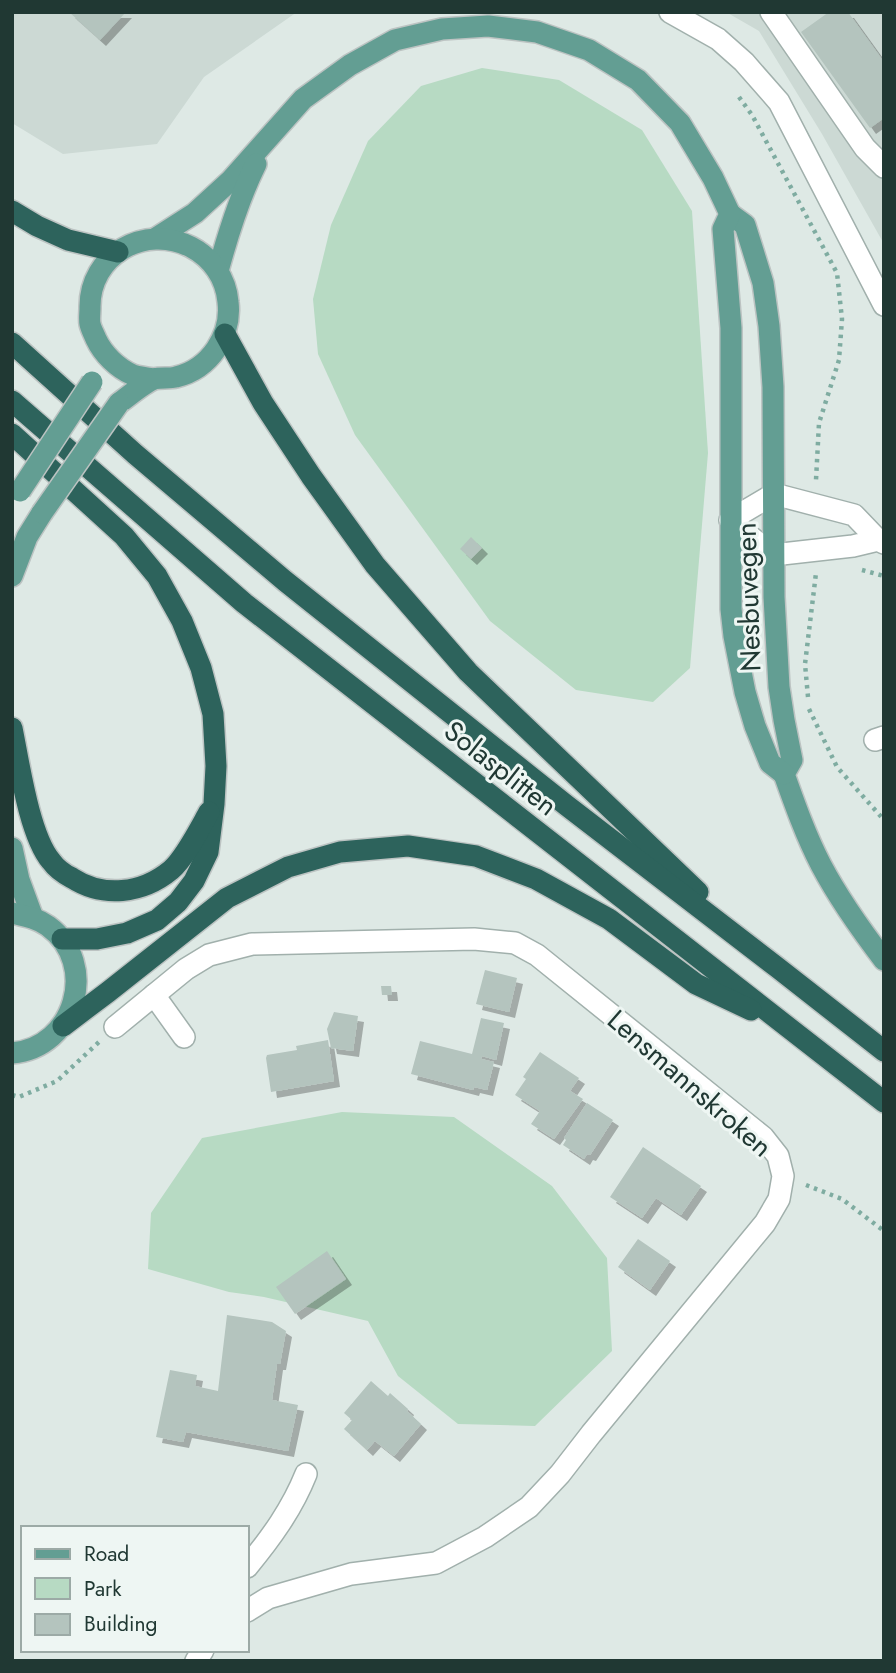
<svg xmlns="http://www.w3.org/2000/svg" width="896" height="1673" font-family="Jost,sans-serif">
	<defs>
		<filter id="shadow"><feDropShadow dx="6" dy="6" stdDeviation="0" flood-color="#0004"/></filter>
	</defs>
	<rect width="100%" height="100%" fill="#dee9e5"/>
	<g fill="#ccd9d4">
		<path d="M12,12H297L204,77L157,144L63,154L12,123Z"/>
		<path d="M726,12H884V244L822,134L759,31Z"/>
	</g>
	<g fill="#b7dac3">
		<path d="M482,68L559,80L642,130L692,211L708,453L690,668L653,702L576,690L490,621L355,435L318,354L313,299L331,225L368,141L421,86Z"/>
		<path d="M342,1112L454,1117L552,1186L607,1258L612,1351L535,1426L458,1424L398,1376L368,1321L264,1297L229,1292L148,1269L151,1213L202,1138Z"/>
	</g>
	<g fill="#b4c4be" filter="url(#shadow)">
		<path d="M69,12H126L100,40Z"/>
		<path d="M829,12H848L884,62V118L870,128L801,32Z"/>
		<path d="M471,537L482,548L471,559L460,549Z"/>
		<path d="M485,970L517,978L509,1012L476,1004Z"/>
		<path d="M381,986H391L392,995H382Z"/>
		<path d="M334,1012L358,1016L353,1051L331,1048L327,1029Z"/>
		<path d="M481,1018L504,1023L496,1060L482,1056L481,1059L494,1062L487,1090L474,1087L473,1090L411,1074L420,1041L472,1054Z"/>
		<path d="M328,1040L334,1081L271,1092L266,1058L267,1055L297,1050L296,1046Z"/>
		<path d="M540,1052L579,1078L570,1091L583,1099L554,1139L531,1124L540,1111L515,1095L526,1079L523,1077Z"/>
		<path d="M587,1103L613,1120L590,1155L587,1154L584,1159L563,1145L566,1140L564,1138Z"/>
		<path d="M643,1147L701,1186L681,1215L656,1198L642,1218L610,1197Z"/>
		<path d="M638,1239L670,1261L650,1290L618,1267Z"/>
		<path d="M327,1251L346,1279L295,1314L276,1287Z"/>
		<path d="M227,1315L272,1322L286,1331L280,1364H277L272,1400L298,1405L288,1451L186,1432L183,1442L156,1437L170,1370L197,1375L195,1386L218,1391Z"/>
		<path d="M371,1381L388,1396L390,1393L408,1409L407,1411L421,1424L394,1456L375,1441L367,1450L344,1429L352,1420L344,1413Z"/>
	</g>
	<g fill="none" stroke-linecap="round" stroke-linejoin="round">
		<defs>
			<g id="minor">
				<path d="M670,12L718,39L744,62L779,102L884,305"/>
				<path d="M771,12L865,148L884,167"/>
				<path d="M878,540L853,546L773,555L730,520L774,494L854,515L878,540L884,543"/>
				<path d="M875,740L884,737"/>
				<path d="M154,995L184,1037"/>
				<path d="M115,1027L186,969L209,955L252,944L474,939L515,943L537,955L763,1137L778,1156L783,1176L779,1199L765,1223L591,1434L560,1474L529,1507L485,1537L436,1563L351,1574L268,1598L247,1611"/>
				<path d="M247,1567C271,1538 292,1509 306,1474"/>
				<path d="M196,1661L203,1650"/>
			</g>
			<g id="major">
				<path d="M730,214L745,225L763,283L769,326L773,387L774,597L779,687L784,720L792,760L784,774C795,805 806,836 821,865C839,899 861,930 884,960"/>
				<path d="M156,238L195,213L231,180L303,99L350,65L395,40L442,29L488,26L537,32L589,50L638,80L680,123L713,178L730,214L723,229L731,328V609L734,636L745,692L755,726L770,763L784,774"/>
				<path d="M218,271C228,234 239,198 256,164"/>
				<path d="M119,403C129,396 144,383 154,379C161,377 169,379 176,377C210,369 232,335 228,302C226,278 212,258 191,247C145,223 89,255 90,308C90,313 89,319 90,324C91,329 94,334 96,339C103,354 117,368 133,375C140,377 147,378 154,379"/>
				<path d="M12,576L27,537L42,513"/>
				<path d="M12,848L19,880L33,918"/>
				<path d="M12,913C25,916 37,918 48,926C100,964 75,1048 12,1053"/>
			</g>
			<g id="highway">
				<path d="M12,211L37,226L68,240L118,252"/>
				<path d="M225,334L263,403L311,476L375,565L468,672L698,892"/>
				<path d="M12,343L135,454L285,581L566,805L778,968L884,1051"/>
				<path d="M12,401L244,603L884,1102"/>
				<path d="M12,434L124,536L157,576L182,621L201,668L213,714L216,766L214,804L208,852L194,881L178,902L157,920L127,933L97,939H62"/>
				<path d="M12,728C19,762 29,835 51,861C56,868 64,874 72,878C103,898 142,894 171,870C185,858 200,828 209,812"/>
				<path d="M63,1026L108,992L227,898L288,867L340,852L408,846L476,856L536,879L609,919L696,984L751,1010"/>
			</g>
		</defs>
		<use href="#minor" stroke="#a1b0ac" stroke-width="24"/>
		<use href="#major" stroke="#bcc3c2" stroke-width="24"/>
		<use href="#highway" stroke="#bcc3c2" stroke-width="24"/>
		<g stroke="#7faca1" stroke-width="4.5" stroke-dasharray="3.5 5" stroke-linecap="butt">
			<path d="M739,97L752,115L837,273L842,319L839,360L819,423L816,480"/>
			<path d="M862,570L884,576"/>
			<path d="M808,697L805,664L816,573"/>
			<path d="M809,709L837,767L884,820"/>
			<path d="M12,1095L19,1097L57,1081L99,1042"/>
			<path d="M806,1185L842,1199L884,1231"/>
		</g>
		<use href="#minor" stroke="#fff" stroke-width="21"/>
		<use href="#major" stroke="#639e93" stroke-width="21"/>
		<use href="#highway" stroke="#2d635c" stroke-width="21"/>
		<defs>
			<g id="major-bridge">
				<path d="M20,491L92,382"/>
				<path d="M42,513L119,403"/>
			</g>
		</defs>
		<use href="#major-bridge" stroke="#bcc3c2" stroke-width="24" stroke-linecap="butt"/>
		<use href="#major-bridge" stroke="#639e93" stroke-width="21"/>
	</g>
	<g text-anchor="middle" stroke-width="6" stroke-linejoin="round" paint-order="stroke">
		<g font-size="28" fill="#203833" stroke="#eef6f3">
			<text transform="translate(748 597) rotate(-92)" y="10">Nesbuvegen</text>
			<text transform="translate(501 768) rotate(38)" y="10">Solasplitten</text>
			<text transform="translate(690 1083) rotate(41)" y="10">Lensmannskroken</text>
		</g>
	</g>
	<rect width="896" height="1673" fill="none" stroke="#203833" stroke-width="28"/>
	<rect x="21" y="1526" width="228" height="126" fill="#eef6f3" stroke="#9caaa6" stroke-width="2"/>
	<rect x="35" y="1549" width="35" height="10" fill="#639e93" stroke="#9caaa6" stroke-width="2"/>
	<text x="84" y="1561" font-size="21" fill="#203833">Road</text>
	<rect x="35" y="1578" width="35" height="21" fill="#b7dac3" stroke="#9caaa6" stroke-width="2"/>
	<text x="84" y="1596" font-size="21" fill="#203833">Park</text>
	<rect x="35" y="1614" width="35" height="21" fill="#b4c4be" stroke="#9caaa6" stroke-width="2"/>
	<text x="84" y="1631" font-size="21" fill="#203833">Building</text>
</svg>
